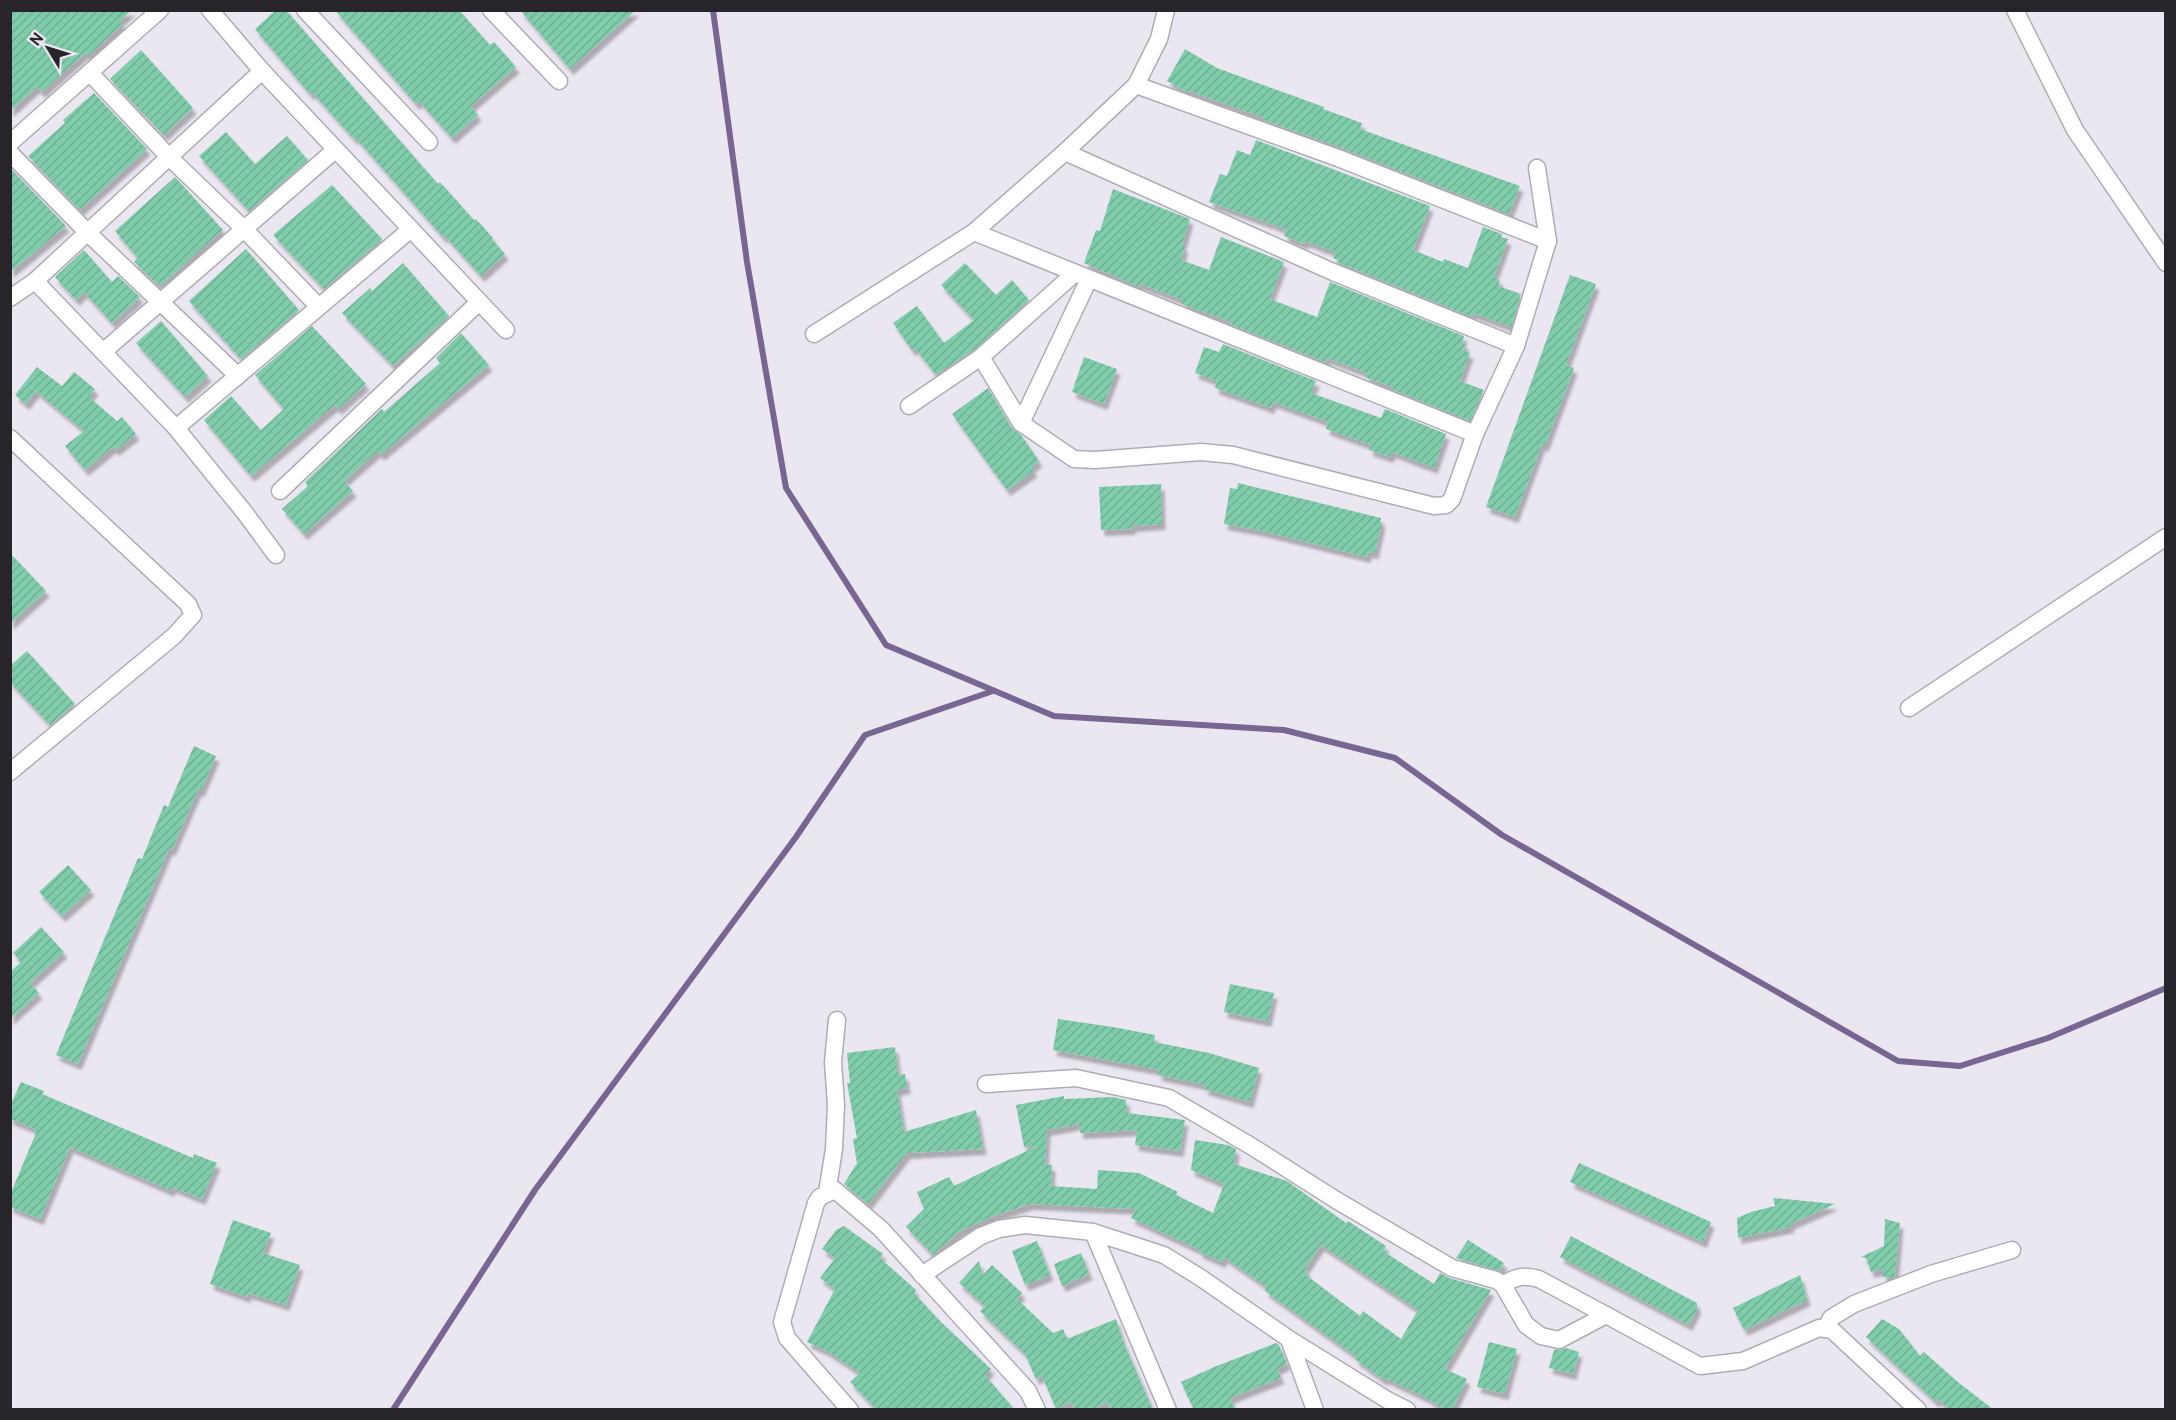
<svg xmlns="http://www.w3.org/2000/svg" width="2176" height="1420" font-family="Overpass,sans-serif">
	<defs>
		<pattern id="building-hatch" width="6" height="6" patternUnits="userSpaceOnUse" patternTransform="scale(1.5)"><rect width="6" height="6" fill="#7fccab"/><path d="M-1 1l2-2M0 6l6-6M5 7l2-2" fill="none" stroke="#6eaf93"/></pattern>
		<filter id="shadow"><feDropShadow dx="3.5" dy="6" stdDeviation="1.5" flood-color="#0004"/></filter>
	</defs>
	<rect width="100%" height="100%" fill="#ebe7f1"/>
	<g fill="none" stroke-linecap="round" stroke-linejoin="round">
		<g stroke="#776691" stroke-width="6">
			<path d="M713,10L747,262L786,488L886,645L1054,716L1284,730L1395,758L1502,835L1898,1061L1960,1066L2048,1038L2166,988"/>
			<path d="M393,1410L535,1190L796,837L865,735L993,691"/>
		</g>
	</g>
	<g fill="url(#building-hatch)" fill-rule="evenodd" filter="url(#shadow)">
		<path d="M10,10H132L120,21L122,25L88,56L85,53L42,92L37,87L10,111Z"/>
		<path d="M276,10H286L438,184L440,182L474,220L476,219L493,238L492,239L505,254L481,276L445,236L443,237L355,137L354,139L312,92L310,94L255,29Z"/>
		<path d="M335,10H459L490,45L494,42L516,67L471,106L478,115L452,138L419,101L416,104Z"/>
		<path d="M520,10H636L570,69Z"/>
		<path d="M1185,49L1217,68L1324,107L1323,109L1362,123L1360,129L1520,186L1509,214L1342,148L1264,120V118L1189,91L1187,92L1167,81Z"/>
		<path d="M141,50L193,108L164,135L110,79Z"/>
		<path d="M94,93L147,149L80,210L28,156L65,123L63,120Z"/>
		<path d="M226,132L255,164L287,136L308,160L249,211L199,156Z"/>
		<path d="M1256,140L1430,206L1413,250L1443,262L1444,259L1468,268L1483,227L1502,234L1501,237L1508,239L1494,277L1500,280L1498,286L1521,294L1511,327L1473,313L1472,317L1337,262L1338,260L1333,258L1335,252L1305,241L1304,244L1284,236L1286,229L1209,202L1220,174L1227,176L1237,150L1250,155Z"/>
		<path d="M12,170L66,226L10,272V171Z"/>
		<path d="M175,177L223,230L161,285L158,282L156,283L134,262L138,258L115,231Z"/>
		<path d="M332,185L382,239L324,289L273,235Z"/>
		<path d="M1113,189L1190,219L1182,246H1185L1181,260L1209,270L1221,237L1284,262L1270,299L1317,317L1330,282L1464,336L1462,343L1466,344L1463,350L1470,353L1460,381L1484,390L1470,421L1392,389L1393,387L1365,377L1367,373L1327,358L1325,362L1230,324L1231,322L1181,304L1183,300L1140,284L1139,287L1084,263L1096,230L1100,231Z"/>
		<path d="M246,249L299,310L241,359L189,301Z"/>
		<path d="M84,250L112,282L118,276L140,297L112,323L84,292L76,300L55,277Z"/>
		<path d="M403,263L449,316L393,366L342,313L370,288L372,291Z"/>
		<path d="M965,263L996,295L1012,280L1029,300L975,349L936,375L915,348L912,350L893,323L917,306L944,343L974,320L941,285Z"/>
		<path d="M1570,275L1596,284L1566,365L1574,368L1545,446L1542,444L1515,517L1486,507Z"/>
		<path d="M161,321L208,376L185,397L136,343Z"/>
		<path d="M312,326L366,384L338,409L335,405L251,476L204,420L231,396L261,430L284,409L255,375Z"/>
		<path d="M461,333L489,365L381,455L378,451L344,481L353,491L304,534L282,509L308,486L305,482L382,409L384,412L440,363L436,358Z"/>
		<path d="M1223,344L1316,381L1311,393L1381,418L1385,409L1446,434L1434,468L1392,452L1390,457L1369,450L1371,445L1326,429L1328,422L1273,402L1271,408L1215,388L1217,381L1195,373L1204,347L1219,352Z"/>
		<path d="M1084,357L1117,369L1104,404L1072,392Z"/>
		<path d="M37,367L62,386L74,372L95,389L89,397L117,421L122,417L136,434L116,450L113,447L85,470L65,446L84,431L36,391L26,404L15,395Z"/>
		<path d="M988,388L1012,428L1021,435L1039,461L1031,467L1034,471L1007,490L952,414Z"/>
		<path d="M1238,483L1381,518L1380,522L1382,523L1375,553L1368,552L1367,557L1262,531L1224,524L1230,488L1237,489Z"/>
		<path d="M1161,484L1162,524L1132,526V529L1101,530L1099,487Z"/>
		<path d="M10,553L46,591L10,624Z"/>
		<path d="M27,651L75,704L50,725L10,682V666Z"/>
		<path d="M194,746L216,756L201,791L198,790L172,850L169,849L78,1064L56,1055L138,858L142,859L164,805L168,807Z"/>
		<path d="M68,865L91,890L62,916L39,892Z"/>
		<path d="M41,927L64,952L30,983L39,993L10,1019V972L21,962L13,953Z"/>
		<path d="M1230,984L1274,993L1268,1021L1224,1012Z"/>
		<path d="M1058,1019L1113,1027L1155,1035L1154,1042L1209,1053L1259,1068L1250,1102L1204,1089L1206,1085L1158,1075L1159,1070L1053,1050Z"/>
		<path d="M895,1047L898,1075L905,1074L907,1088L897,1090L904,1132L976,1110L983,1149L907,1153L868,1204L844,1184L857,1163L853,1139L857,1138L847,1083H850L847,1053Z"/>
		<path d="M21,1082L44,1091L42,1094L193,1158L194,1154L217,1163L202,1199L172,1187L171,1191L70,1147L40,1219L10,1207V1195L36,1133L34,1132L35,1129L10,1119V1106Z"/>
		<path d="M1064,1096V1099L1113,1097L1126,1100L1127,1113L1185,1120L1180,1151L1135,1145L1137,1130L1080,1133L1079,1124L1047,1130L1045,1165H1052L1051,1186L1097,1189L1098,1170L1139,1173L1178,1192L1176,1195L1213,1213L1224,1184L1191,1170L1195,1140L1228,1145L1236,1149L1234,1164L1287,1181L1346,1223L1348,1221L1386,1246L1383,1251L1434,1284L1440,1273L1449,1278L1491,1290L1445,1369L1467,1379L1452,1410H1447L1429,1400V1399L1385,1378L1384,1380L1355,1359L1357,1357L1265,1291L1267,1287L1224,1257L1222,1262L1199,1252L1200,1250L1131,1218L1136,1209L1030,1204L996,1215L960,1231L933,1255L906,1227L924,1209L917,1192L949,1177L954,1186L1037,1146L1024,1147L1016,1105ZM1321,1245L1418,1310L1401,1339L1363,1311L1360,1316L1306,1275L1308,1272L1305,1269Z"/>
		<path d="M1579,1163L1711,1222L1703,1242L1570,1182Z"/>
		<path d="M1773,1198L1795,1200L1835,1204L1790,1224L1791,1227L1738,1238L1737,1218L1751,1212L1775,1206Z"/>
		<path d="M1885,1219L1900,1223L1895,1277L1893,1278L1883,1277V1269L1871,1272L1866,1258L1861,1257L1884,1246Z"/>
		<path d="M233,1220L271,1233L263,1253L300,1265L286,1305L248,1293L247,1297L210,1284Z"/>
		<path d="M844,1226L883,1254L880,1258L916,1290L914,1293L941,1322L991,1369L985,1375L1015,1410H877L850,1382L860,1373L827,1351L807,1342L835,1289L820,1278L835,1258L822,1249L836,1230Z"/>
		<path d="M1571,1236L1697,1303V1309L1689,1325L1560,1257Z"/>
		<path d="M1468,1240L1504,1263L1500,1271L1456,1258Z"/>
		<path d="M1037,1241L1050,1275L1025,1285L1012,1251Z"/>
		<path d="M1081,1253L1089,1274L1062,1286L1054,1264Z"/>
		<path d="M979,1261L983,1275L992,1265L1022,1293L1017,1299L1053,1333L1063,1329L1067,1339L1116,1319L1123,1341L1153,1410H1111L1108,1402L1091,1410H1075L1072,1402L1056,1409L1042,1376L1036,1379L1025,1354L980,1311L985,1306L959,1283Z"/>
		<path d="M1800,1275L1807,1300L1744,1330L1733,1308Z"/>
		<path d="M1882,1319L1899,1329L1920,1356L1924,1352L1959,1383L1994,1410H1951L1938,1399L1936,1402L1866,1337Z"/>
		<path d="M1489,1342L1517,1349L1505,1394L1477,1387Z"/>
		<path d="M1276,1343L1279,1345L1287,1364L1277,1369L1281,1378L1230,1398L1235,1410H1194L1181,1382L1214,1367Z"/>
		<path d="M1566,1348L1579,1352L1573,1374L1549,1368L1554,1350Z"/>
	</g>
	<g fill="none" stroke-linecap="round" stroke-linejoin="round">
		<defs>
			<g id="minor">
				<path d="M210,10L262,71L506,330"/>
				<path d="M305,10L429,142"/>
				<path d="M491,10L559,81"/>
				<path d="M2015,10L2075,130L2166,263"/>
				<path d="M90,73L169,157L244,229L319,307"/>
				<path d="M1136,85L1338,158L1548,241"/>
				<path d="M10,143L160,10"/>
				<path d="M1065,152L1333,272L1516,346"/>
				<path d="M10,153L88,233L238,376"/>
				<path d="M974,232L1475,434"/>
				<path d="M35,281L176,428L245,513L276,555"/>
				<path d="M10,298L35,281L262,71"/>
				<path d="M814,334L974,232L1065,152L1136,85L1159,39L1166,10"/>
				<path d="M104,351L335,150"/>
				<path d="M981,357L1021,423L1074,459L1095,460L1201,452L1233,455L1434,506L1446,505L1452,499L1475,434L1516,346L1548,241L1537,168"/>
				<path d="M909,406L981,357L1075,273"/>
				<path d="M1021,423L1089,279"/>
				<path d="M176,428L411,229"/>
				<path d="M10,438L188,604L193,615L174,636L10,772"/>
				<path d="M280,491L479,302"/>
				<path d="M1909,708L2166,537"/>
				<path d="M986,1084L1076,1078L1169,1098L1251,1146L1336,1200L1452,1268L1496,1280L1503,1285L1526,1325L1541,1336L1559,1340L1606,1315L1700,1366L1743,1361L1819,1328L1832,1330L1918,1410"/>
				<path d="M827,1193L834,1149L836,1105L833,1062L837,1020"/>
				<path d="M1093,1232L1168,1410"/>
				<path d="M922,1275L981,1236L999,1229L1025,1225L1093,1232L1164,1255L1201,1278L1289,1339L1389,1401L1407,1410"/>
				<path d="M1503,1285C1516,1276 1524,1275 1539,1279L1606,1315"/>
				<path d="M1826,1328L1831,1318L1854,1304L1931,1274L2012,1250"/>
				<path d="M1289,1339L1315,1410"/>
				<path d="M850,1410L787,1338L782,1322L816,1203L820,1197L835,1190L881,1229L1028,1391L1037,1410"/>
			</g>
		</defs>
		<use href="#minor" stroke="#afacb5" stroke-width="19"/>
		<use href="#minor" stroke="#fff" stroke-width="16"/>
	</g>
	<rect width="2176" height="1420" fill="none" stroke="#272529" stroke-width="24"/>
	<g transform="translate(48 48) rotate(308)" stroke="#ebe7f1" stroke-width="4.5" paint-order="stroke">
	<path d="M0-4.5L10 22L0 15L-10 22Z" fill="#272529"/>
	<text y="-9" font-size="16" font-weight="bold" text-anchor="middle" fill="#272529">N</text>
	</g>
</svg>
